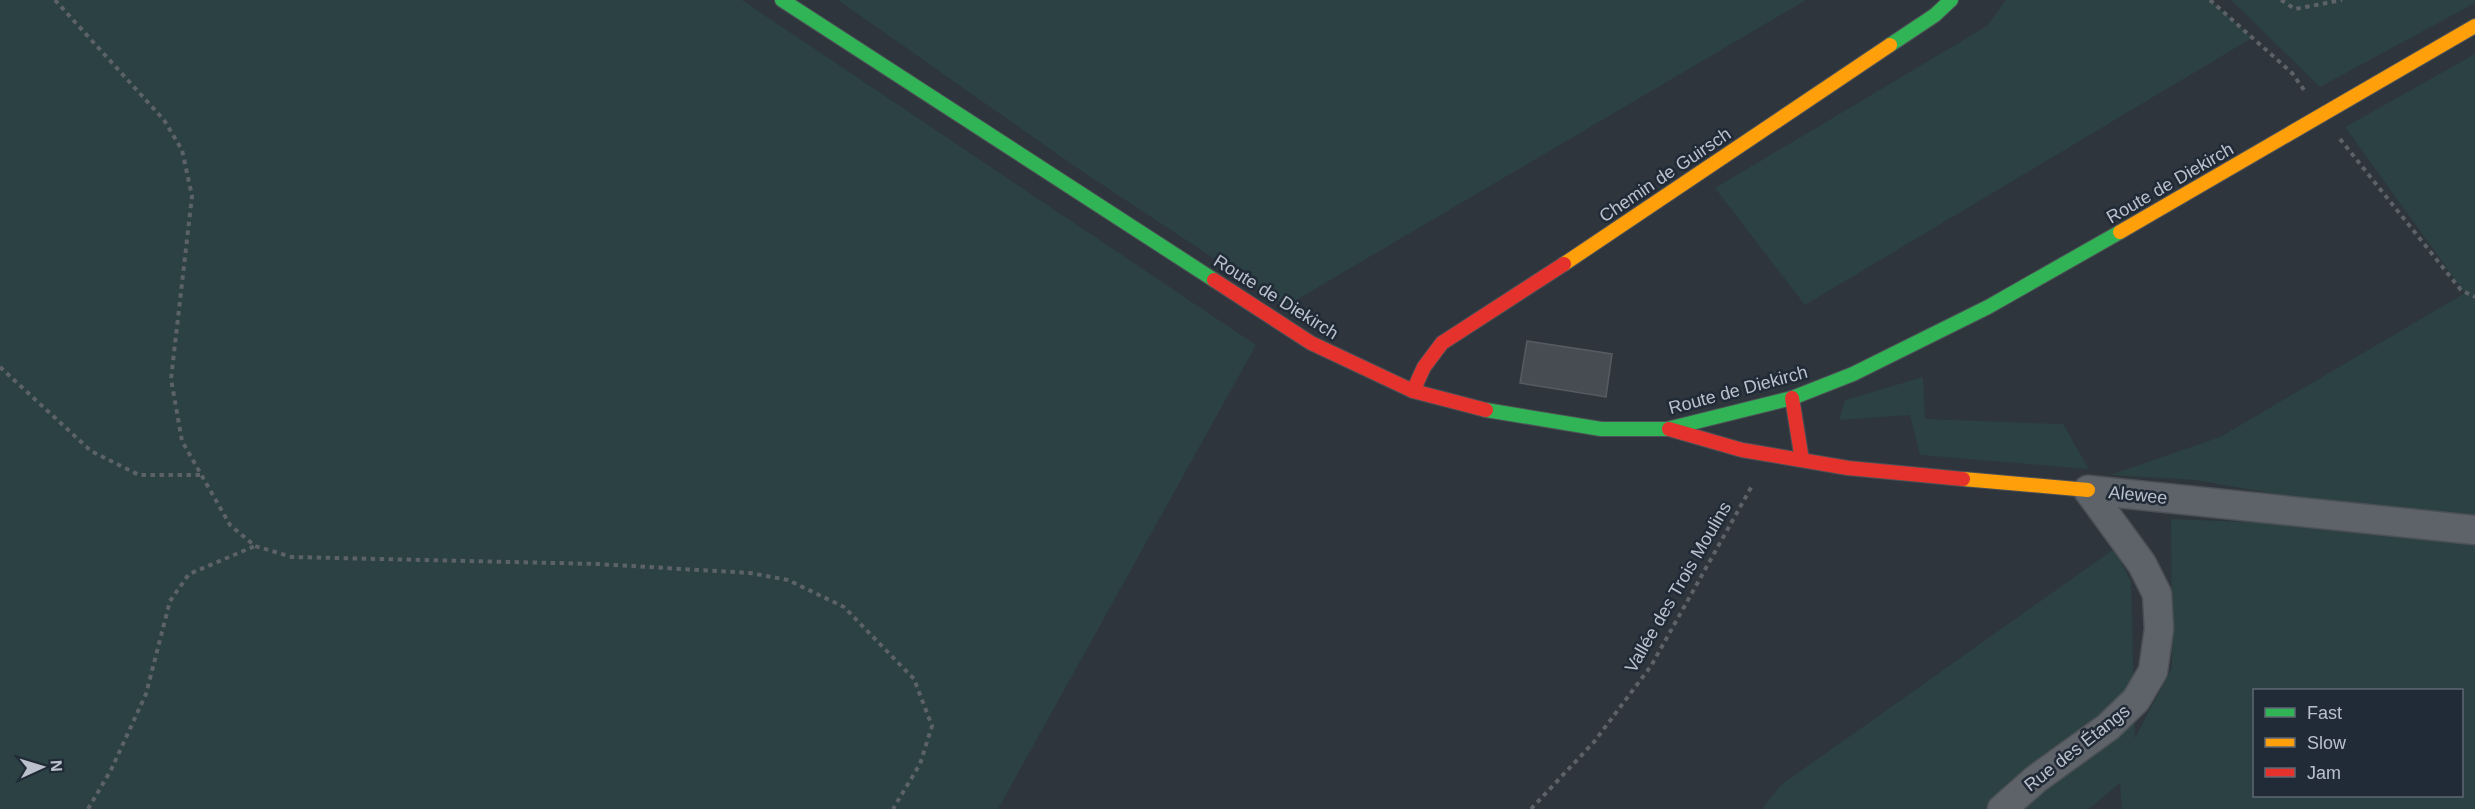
<svg xmlns="http://www.w3.org/2000/svg" width="2475" height="809" font-family="Arial,sans-serif">
	<rect width="100%" height="100%" fill="#2e353c"/>
	<g fill="#2b4143" fill-rule="evenodd">
		<path d="M0,0H742L1256,345L998,809H0Z"/>
		<path d="M838,0H1806L1286,306L1080,170Z"/>
		<path d="M2006,0H2210L2252,38L1805,305L1715,188L1987,26Z"/>
		<path d="M2231,0H2475V3L2320,87Z"/>
		<path d="M2475,54V528L2195,480L2110,475L2220,437L2465,293L2345,127Z"/>
		<path d="M1923,377L1925,419L2063,424L2089,469L1920,455L1910,415L1839,420L1845,400Z"/>
		<path d="M2171,519L2475,531V809H2122L2120,783L2089,809H1762L1781,785L2114,549L2131,581L2135,738L2172,668ZM2254,690H2462V796H2254Z"/>
	</g>
	<path fill="#464c52" stroke="#575c63" stroke-width="1.5" d="M1527,341L1612,354L1606,397L1520,383Z"/>
	<g fill="none" stroke-linecap="round" stroke-linejoin="round">
		<defs>
			<g id="street">
				<path d="M2088,490L2475,530"/>
				<path d="M2002,809L2036,779L2108,727L2136,700L2153,671L2159,629L2157,594L2142,564L2088,490"/>
			</g>
			<g id="fast">
				<path d="M782,0L1214,280"/>
				<path d="M1890,45L1935,15L1951,0"/>
				<path d="M1486,410L1601,429H1667L1792,398L1853,374L1988,307L2120,232"/>
			</g>
			<g id="slow">
				<path d="M2120,232L2475,26"/>
				<path d="M1564,264L1890,45"/>
				<path d="M1963,479L2088,490"/>
			</g>
			<g id="jam">
				<path d="M1214,280L1311,343L1413,391L1486,410"/>
				<path d="M1413,391L1424,367L1442,343L1564,264"/>
				<path d="M1792,398L1802,460"/>
				<path d="M1669,429L1742,450L1848,468L1963,479"/>
			</g>
		</defs>
		<use href="#street" stroke="#4d5157" stroke-width="31"/>
		<use href="#fast" stroke="#4d5157" stroke-width="16"/>
		<use href="#slow" stroke="#4d5157" stroke-width="16"/>
		<use href="#jam" stroke="#4d5157" stroke-width="16"/>
		<g stroke="#5c6267" stroke-width="4" stroke-dasharray="4.5 4.5" stroke-linecap="butt">
			<path d="M55,0L164,120L182,150L192,196L171,379L182,441L230,525L255,546L292,557L598,564L750,573L788,580L844,607L914,679L932,726L920,764L893,809"/>
			<path d="M2210,0L2292,73L2304,90"/>
			<path d="M2281,0L2295,9L2342,0"/>
			<path d="M2340,139L2461,290L2475,297"/>
			<path d="M0,367L91,451L139,475H201"/>
			<path d="M88,809L111,770L146,694L170,601L189,574L255,546"/>
			<path d="M1531,809L1594,742L1651,666L1753,484"/>
		</g>
		<use href="#street" stroke="#5e636a" stroke-width="28"/>
		<use href="#fast" stroke="#30b455" stroke-width="14"/>
		<use href="#slow" stroke="#ff9f0a" stroke-width="14"/>
		<use href="#jam" stroke="#e5322d" stroke-width="14"/>
	</g>
	<g text-anchor="middle" stroke-width="5" stroke-linejoin="round" paint-order="stroke">
		<g font-size="18" fill="#bac1cc" stroke="#212b37">
			<text transform="translate(1665 175) rotate(-34)" y="6">Chemin de Guirsch</text>
			<text transform="translate(2170 183) rotate(-30)" y="6">Route de Diekirch</text>
			<text transform="translate(1276 297) rotate(32)" y="6">Route de Diekirch</text>
			<text transform="translate(1738 390) rotate(-15)" y="6">Route de Diekirch</text>
			<text transform="translate(2138 495) rotate(6)" y="6">Alewee</text>
			<text transform="translate(1678 587) rotate(-60)" y="6">Vallée des Trois Moulins</text>
			<text transform="translate(2077 748) rotate(-38)" y="6">Rue des Étangs</text>
		</g>
	</g>
	<rect x="2253" y="689" width="210" height="108" fill="#212b37" stroke="#5e6773" stroke-width="1.5"/>
	<rect x="2265" y="708" width="30" height="9" fill="#30b455" stroke="#5e6773" stroke-width="1.5"/>
	<text x="2307" y="719" font-size="18" fill="#bac1cc">Fast</text>
	<rect x="2265" y="738" width="30" height="9" fill="#ff9f0a" stroke="#5e6773" stroke-width="1.5"/>
	<text x="2307" y="749" font-size="18" fill="#bac1cc">Slow</text>
	<rect x="2265" y="768" width="30" height="9" fill="#e5322d" stroke="#5e6773" stroke-width="1.5"/>
	<text x="2307" y="779" font-size="18" fill="#bac1cc">Jam</text>
	<g transform="translate(42 767) rotate(86)" stroke="#212b37" stroke-width="4.5" paint-order="stroke">
	<path d="M0-4.5L10 22L0 15L-10 22Z" fill="#bac1cc"/>
	<text y="-9" font-size="16" font-weight="bold" text-anchor="middle" fill="#bac1cc">N</text>
	</g>
</svg>
